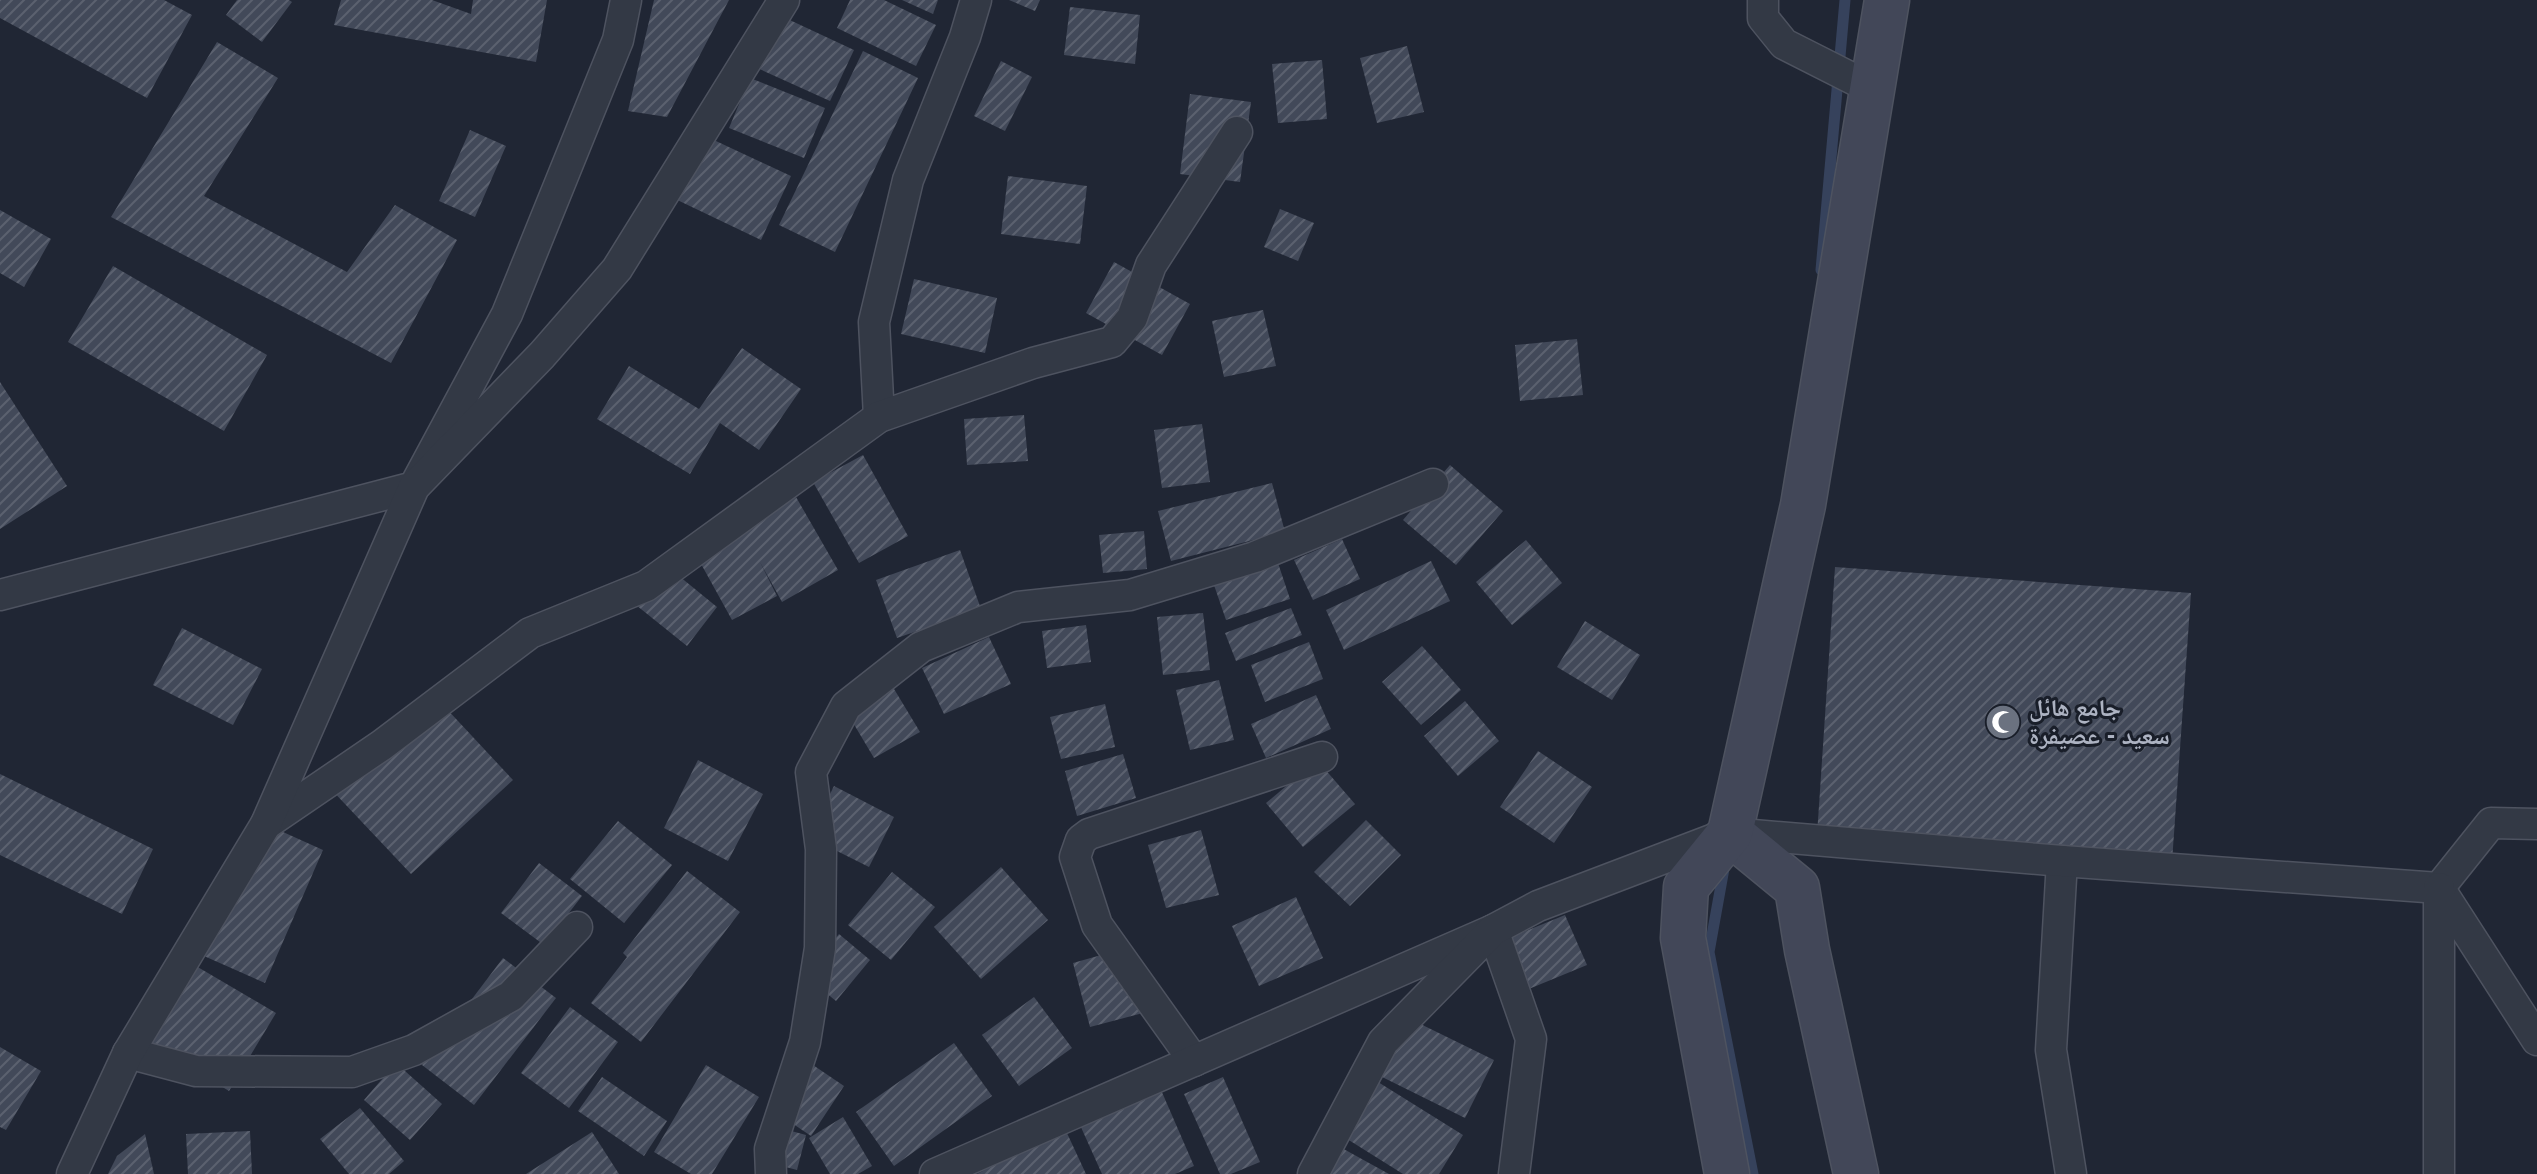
<svg xmlns="http://www.w3.org/2000/svg" width="2537" height="1174" font-family="Overpass,'Noto Naskh Arabic',sans-serif">
	<defs>
		<pattern id="building-hatch" width="6" height="6" patternUnits="userSpaceOnUse" patternTransform="scale(2)"><rect width="6" height="6" fill="#424959"/><path d="M-1 1l2-2M0 6l6-6M5 7l2-2" fill="none" stroke="#5b616f"/></pattern>
	</defs>
	<rect width="100%" height="100%" fill="#202634"/>
	<g fill="none" stroke-linecap="round" stroke-linejoin="round">
		<g stroke="#36425c" stroke-width="11">
			<path d="M1821,270L1845,0"/>
			<path d="M1725,863L1709,952L1753,1174"/>
		</g>
	</g>
	<g fill="url(#building-hatch)">
		<path d="M0,0H164L192,15L147,98L0,18Z"/>
		<path d="M237,0H289L292,2L262,42L226,15Z"/>
		<path d="M341,0H432L471,14L473,0H547L536,62L334,25Z"/>
		<path d="M654,0H729L667,117L628,111Z"/>
		<path d="M850,0H884L936,25L916,66L837,28Z"/>
		<path d="M902,0H938L933,14Z"/>
		<path d="M1009,0H1040L1035,11Z"/>
		<path d="M1070,7L1140,15L1135,64L1064,55Z"/>
		<path d="M779,15L854,50L830,101L755,67Z"/>
		<path d="M217,42L278,78L204,196L347,272L395,205L457,240L391,363L111,217Z"/>
		<path d="M1407,46L1424,112L1377,123L1360,58Z"/>
		<path d="M863,51L918,78L835,252L779,225Z"/>
		<path d="M1322,60L1327,119L1278,123L1272,64Z"/>
		<path d="M1001,61L1032,77L1005,131L974,116Z"/>
		<path d="M750,78L825,108L804,158L729,128Z"/>
		<path d="M1190,94L1251,102L1240,182L1180,174Z"/>
		<path d="M470,130L506,146L475,217L439,201Z"/>
		<path d="M701,134L791,176L761,240L671,197Z"/>
		<path d="M1008,176L1087,186L1080,244L1001,234Z"/>
		<path d="M1280,209L1314,223L1298,261L1264,247Z"/>
		<path d="M0,210L51,239L24,287L0,273Z"/>
		<path d="M1114,262L1190,304L1162,355L1086,313Z"/>
		<path d="M113,266L267,355L224,431L68,342Z"/>
		<path d="M914,279L997,298L985,353L901,334Z"/>
		<path d="M1263,310L1276,366L1224,377L1212,321Z"/>
		<path d="M1577,339L1583,395L1520,401L1515,345Z"/>
		<path d="M742,348L801,389L759,450L720,423L690,474L597,419L629,366L699,409Z"/>
		<path d="M0,382L67,486L0,529Z"/>
		<path d="M1024,415L1028,461L967,465L964,419Z"/>
		<path d="M1202,424L1210,482L1162,488L1154,430Z"/>
		<path d="M863,455L908,536L859,563L813,482Z"/>
		<path d="M1450,465L1503,511L1456,565L1403,520Z"/>
		<path d="M1272,483L1285,532L1171,561L1158,511Z"/>
		<path d="M796,497L838,570L782,602L760,562L777,596L732,620L695,553Z"/>
		<path d="M1144,531L1147,569L1103,573L1099,535Z"/>
		<path d="M1342,539L1360,579L1313,600L1294,560Z"/>
		<path d="M1526,540L1562,583L1512,625L1476,582Z"/>
		<path d="M960,550L981,609L897,638L876,580Z"/>
		<path d="M1431,561L1450,601L1344,650L1326,610Z"/>
		<path d="M663,563L717,607L687,646L631,601Z"/>
		<path d="M1278,563L1290,599L1226,620L1214,585Z"/>
		<path d="M1835,567L2191,593L2171,876L1816,850Z"/>
		<path d="M1291,608L1302,635L1236,661L1225,633Z"/>
		<path d="M1203,613L1210,670L1163,675L1157,617Z"/>
		<path d="M1585,621L1640,655L1612,700L1557,667Z"/>
		<path d="M1086,625L1091,662L1047,668L1042,631Z"/>
		<path d="M182,628L262,669L233,725L153,685Z"/>
		<path d="M989,637L1011,684L944,714L922,668Z"/>
		<path d="M1309,642L1323,679L1265,702L1251,665Z"/>
		<path d="M1422,646L1461,690L1421,725L1382,682Z"/>
		<path d="M1219,680L1234,740L1190,750L1176,690Z"/>
		<path d="M891,684L920,732L874,758L846,711Z"/>
		<path d="M430,691L513,780L411,874L328,786Z"/>
		<path d="M1316,695L1331,729L1266,758L1251,724Z"/>
		<path d="M1465,701L1499,741L1458,776L1424,736Z"/>
		<path d="M1105,704L1115,747L1061,759L1050,717Z"/>
		<path d="M1538,751L1592,787L1554,843L1500,807Z"/>
		<path d="M1123,754L1136,798L1077,816L1065,771Z"/>
		<path d="M698,760L763,794L728,861L664,828Z"/>
		<path d="M1317,760L1355,804L1303,847L1266,803Z"/>
		<path d="M0,774L153,849L122,914L0,855Z"/>
		<path d="M834,786L894,817L869,867L809,837Z"/>
		<path d="M1366,820L1401,855L1350,906L1314,872Z"/>
		<path d="M618,821L672,865L624,923L570,879Z"/>
		<path d="M263,823L323,850L265,983L204,956Z"/>
		<path d="M1201,830L1219,895L1166,908L1148,845Z"/>
		<path d="M539,863L582,896L544,945L501,913Z"/>
		<path d="M1001,867L1048,920L981,979L934,927Z"/>
		<path d="M687,871L740,912L641,1042L591,1003L627,957L623,953Z"/>
		<path d="M892,872L935,907L891,960L848,925Z"/>
		<path d="M1296,897L1323,958L1259,986L1232,926Z"/>
		<path d="M1565,915L1587,965L1514,995L1492,945Z"/>
		<path d="M839,934L870,960L836,1001L805,976Z"/>
		<path d="M1126,948L1143,1013L1090,1027L1073,963Z"/>
		<path d="M503,958L556,998L474,1105L422,1065Z"/>
		<path d="M196,966L276,1013L229,1091L150,1043Z"/>
		<path d="M1034,997L1072,1048L1019,1086L982,1035Z"/>
		<path d="M570,1007L618,1042L569,1108L521,1073Z"/>
		<path d="M1400,1014L1494,1060L1465,1118L1372,1072Z"/>
		<path d="M954,1043L992,1096L894,1166L856,1112Z"/>
		<path d="M0,1047L41,1071L6,1130L0,1127Z"/>
		<path d="M396,1063L442,1104L410,1140L364,1100Z"/>
		<path d="M810,1063L844,1086L811,1136L777,1113Z"/>
		<path d="M706,1065L759,1097L712,1174H691L654,1152Z"/>
		<path d="M1362,1072L1463,1135L1439,1174H1403L1328,1127Z"/>
		<path d="M602,1077L667,1121L644,1156L578,1111Z"/>
		<path d="M1223,1077L1260,1162L1231,1174H1220L1184,1094Z"/>
		<path d="M1161,1090L1194,1166L1175,1174H1102L1080,1125Z"/>
		<path d="M360,1108L404,1161L389,1174H349L320,1139Z"/>
		<path d="M843,1117L872,1166L858,1174H830L809,1138Z"/>
		<path d="M773,1126L806,1135L797,1170L763,1161Z"/>
		<path d="M250,1131L252,1174H188L186,1134Z"/>
		<path d="M1066,1131L1086,1174H977L1024,1150Z"/>
		<path d="M592,1132L619,1174H526Z"/>
		<path d="M145,1134L154,1174H108L117,1156Z"/>
		<path d="M1320,1136L1389,1174H1298Z"/>
	</g>
	<g fill="none" stroke-linecap="round" stroke-linejoin="round">
		<defs>
			<g id="street">
				<path d="M1763,0V18L1784,44L1871,88"/>
				<path d="M879,417L874,322L908,180L965,37L976,0"/>
				<path d="M0,595L414,487L507,314L618,40L626,0"/>
				<path d="M266,824L382,745L530,633L646,586L879,417L1033,363L1112,342L1132,318L1151,265L1237,132"/>
				<path d="M2062,861L2051,1050L2071,1174"/>
				<path d="M2439,888L2537,1040"/>
				<path d="M128,1053L196,1071L352,1072L414,1050L511,996L577,927"/>
				<path d="M1194,1061L1097,925L1075,857L1081,840L1089,834L1322,757"/>
				<path d="M72,1174L128,1053L266,824L414,487L542,355L617,269L784,0"/>
				<path d="M771,1174L770,1149L805,1042L820,948L821,849L811,772L846,706L921,647L1018,607L1130,595L1255,557L1433,484"/>
				<path d="M935,1174L1493,930L1531,1039L1514,1174"/>
				<path d="M1313,1174L1383,1042L1493,930L1538,906L1730,833L2062,861L2439,888L2491,823L2537,824"/>
				<path d="M2439,1174V888"/>
			</g>
			<g id="secondary">
				<path d="M1730,833L1797,888L1807,950L1856,1174"/>
				<path d="M1727,1174L1683,938L1686,887L1730,833L1803,505L1887,0"/>
			</g>
		</defs>
		<use href="#street" stroke="#4e5360" stroke-width="33"/>
		<use href="#secondary" stroke="#4e5360" stroke-width="47"/>
		<use href="#street" stroke="#333945" stroke-width="30"/>
		<use href="#secondary" stroke="#424758" stroke-width="44"/>
	</g>
	<defs>
		<symbol id="mosque-disc" viewBox="-11 -11 22 22"><circle r="9.5" fill="#6b7280" stroke="#191e29"/><path d="M3.5-4.9A6 6 0 1 0 3.5 4.9A5 5 0 1 1 3.5-4.9Z" fill="#fff"/></symbol>
	</defs>
	<g fill-rule="evenodd">
		<use href="#mosque-disc" x="1983" y="702" width="40" height="40"/>
	</g>
	<g text-anchor="middle" stroke-width="6" stroke-linejoin="round" paint-order="stroke">
		<g font-size="24" font-weight="bold" fill="#adb3c2" stroke="#191e29" text-anchor="start">
			<text x="2029" y="716">جامع هائل<tspan x="2029" dy="28">سعيد - عصيفرة</tspan></text>
		</g>
	</g>
</svg>
